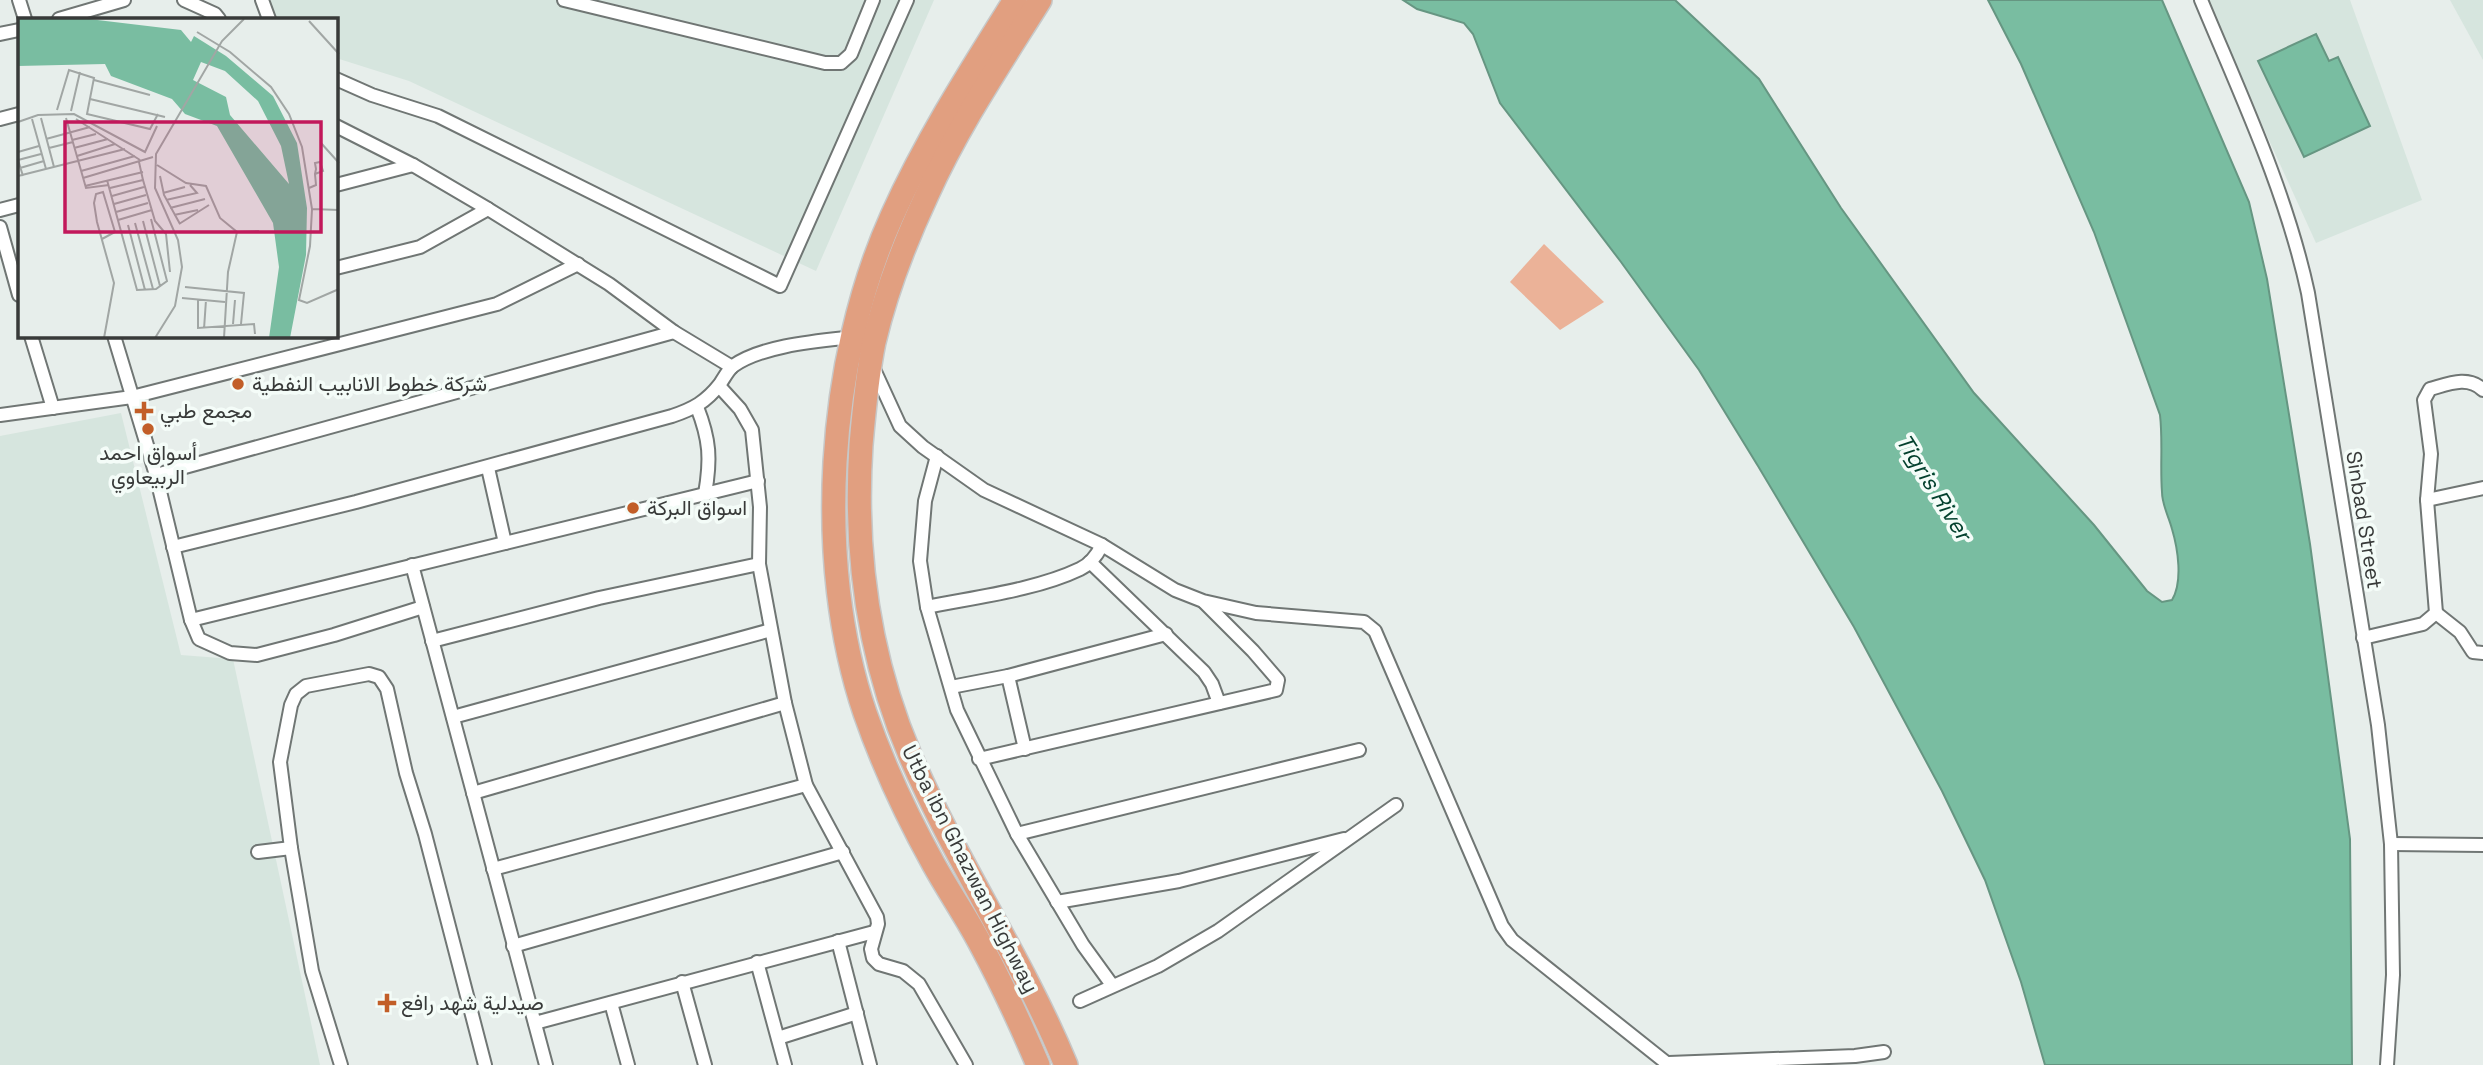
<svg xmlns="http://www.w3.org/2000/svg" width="2483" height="1065" font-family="'Space Grotesk',Vazirmatn,sans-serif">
	<rect width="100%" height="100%" fill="#e7eeeb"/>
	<g fill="#d6e5de">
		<path d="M271,0H934L816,271L409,81L336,58V19H271Z"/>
		<path d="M2205,0H2350L2422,200L2316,243Z"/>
		<path d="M2450,0H2483V60Z"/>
		<path d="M121,413L181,655L233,659L320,1065H0V436Z"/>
	</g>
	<path fill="#ebb298" d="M1544,244L1604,302L1560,330L1510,282Z"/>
	<g fill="#79bda1" stroke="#669682" stroke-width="2">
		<path d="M1403,0H1675L1759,79L1841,208L1974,393L2094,525L2147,591L2162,602L2172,600C2183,582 2178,549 2172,529C2169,517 2162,505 2162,492C2160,466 2163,441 2160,415L2094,232L2021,64L1988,0H2162L2249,202L2267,279L2310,544L2350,839L2352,1065H2045L2021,982L1985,880L1942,791L1854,627L1758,466L1699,370L1621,262L1500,103L1473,34L1464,23L1417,9Z"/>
		<path d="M2316,34L2329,61L2338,57L2370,126L2304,157L2258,61Z"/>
	</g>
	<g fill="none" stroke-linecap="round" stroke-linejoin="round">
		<defs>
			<g id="minor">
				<path d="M19,0L25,19"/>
				<path d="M184,0L215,14L219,19"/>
				<path d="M262,0L269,19"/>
				<path d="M564,0L825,63H841L851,54L873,0"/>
				<path d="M2201,0C2241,96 2286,191 2308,293L2378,725L2391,844L2393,975L2387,1065"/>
				<path d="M59,19L124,0"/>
				<path d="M0,34L19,30"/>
				<path d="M336,79L372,95L438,116L780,286L907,0"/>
				<path d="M0,119L19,114"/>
				<path d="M336,126L413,165L488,209L609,284L674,332L732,367"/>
				<path d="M336,185L413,165"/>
				<path d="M0,210L19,205"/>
				<path d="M0,227L19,295"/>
				<path d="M336,268L420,247L488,209"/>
				<path d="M31,336L53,408"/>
				<path d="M114,336L156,475L191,620L199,639L230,653L257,655L334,635L423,607"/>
				<path d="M872,365L900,426L923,447L984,490L1102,545L1175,590L1203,601L1256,613L1364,622L1375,631L1502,926L1512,940L1669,1065"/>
				<path d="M697,407C710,440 711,459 705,494"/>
				<path d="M0,415L132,397L497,304L578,264"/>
				<path d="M937,456L925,501L920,561L927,607L957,710L1017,834L1083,945L1112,985"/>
				<path d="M488,468L505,543"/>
				<path d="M156,475L674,332"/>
				<path d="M2427,500L2483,488"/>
				<path d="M173,547L356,502L672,416C693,409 706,402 720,384C724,378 728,370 733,366C763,345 818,341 854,337"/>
				<path d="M1090,562L1204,672L1212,684L1219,703"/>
				<path d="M759,564L785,703L806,785L877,917L878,924L871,949L873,958L879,964L903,971L919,984L966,1065"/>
				<path d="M412,565L546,1065"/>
				<path d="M927,607C976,597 1036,590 1080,569C1091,564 1097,555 1102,545"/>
				<path d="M2436,613L2460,632L2473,652L2483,653"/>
				<path d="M191,620L758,481"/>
				<path d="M2363,638L2423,624L2436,613L2427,500L2431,454L2424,400L2430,389C2448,384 2468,375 2483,390"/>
				<path d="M432,641L599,598L759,564L760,507L752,430L740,409L719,386"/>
				<path d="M1008,676L1025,749"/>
				<path d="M951,687L1008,676L1166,634"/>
				<path d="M453,717L771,630"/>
				<path d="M979,759L1276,690L1278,680L1253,651L1204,602"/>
				<path d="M473,793L785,703"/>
				<path d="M1017,834L1359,750"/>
				<path d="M2391,844L2483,845"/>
				<path d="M258,852L291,848"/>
				<path d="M493,869L806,785"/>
				<path d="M1057,902L1179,881L1344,839"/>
				<path d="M838,941L870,1065"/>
				<path d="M513,946L843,852"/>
				<path d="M757,962L785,1065"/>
				<path d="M682,982L705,1065"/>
				<path d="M1080,1001L1158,966L1218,931L1396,805"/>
				<path d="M611,1003L628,1065"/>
				<path d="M535,1023L874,932"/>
				<path d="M778,1038L857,1013"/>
				<path d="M1669,1063L1855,1056L1884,1052"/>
				<path d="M341,1065L312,971L291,848L280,762L291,705L296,694L306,686L369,674L379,677L387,689L406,773L425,834L485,1065"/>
			</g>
			<g id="motorway">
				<path d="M1015,0C971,70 926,140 892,216C827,360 814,563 865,713C883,765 908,818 934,865C949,892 967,918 981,945C1002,984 1021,1025 1038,1065"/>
				<path d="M1040,0C1000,64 958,126 927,195C905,242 886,291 874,342C867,376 864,410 861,445C854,552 868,656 910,755C956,862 1022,958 1066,1065"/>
			</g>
		</defs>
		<use href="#minor" stroke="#707674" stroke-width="16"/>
		<use href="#motorway" stroke="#c7c8c8" stroke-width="26"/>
		<use href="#minor" stroke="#fff" stroke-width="12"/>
		<use href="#motorway" stroke="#e19f80" stroke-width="23"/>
	</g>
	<g fill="#c25e28" stroke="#f4fcf8" stroke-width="2.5">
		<circle cx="238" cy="384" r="7"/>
		<path d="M140.5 400.5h7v7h7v7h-7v7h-7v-7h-7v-7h7z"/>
		<circle cx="148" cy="429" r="7"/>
		<circle cx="633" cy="508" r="7"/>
		<path d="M383.5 992.5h7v7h7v7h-7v7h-7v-7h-7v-7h7z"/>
	</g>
	<g text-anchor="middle" stroke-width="7" stroke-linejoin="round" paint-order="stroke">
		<g font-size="21" fill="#383a39" stroke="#f4fcf8" text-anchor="start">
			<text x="252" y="391">شركة خطوط الانابيب النفطية</text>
			<text x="160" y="418">مجمع طبي</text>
			<text x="148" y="460" text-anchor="middle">أسواق احمد<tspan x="148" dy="24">الربيعاوي</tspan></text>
			<text x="647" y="515">اسواق البركة</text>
			<text x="401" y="1010">صيدلية شهد رافع</text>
		</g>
		<g font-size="21" fill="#383a39" stroke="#f4fcf8">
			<text transform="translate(2364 520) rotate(81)" y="7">Sinbad Street</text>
			<text transform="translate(970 869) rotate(63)" y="7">Utba ibn Ghazwan Highway</text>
		</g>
		<g font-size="23" font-style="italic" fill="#04412e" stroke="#f4fcf8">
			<text transform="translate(1934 487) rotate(58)" y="8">Tigris River</text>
		</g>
	</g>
	<g transform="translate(18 18)">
		<rect width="320" height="320" fill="#e7eeeb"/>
		<path d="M0,1H71L163,12L173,24L176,18L208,38L255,78L279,125L289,190L288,237L272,320H251L261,249L255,205L199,108L167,96L154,81L93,58L87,46L0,48ZM183,44L207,53L240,83L263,128L271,166L212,97L208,79L175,62Z" fill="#79bda1" fill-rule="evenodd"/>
		<path fill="none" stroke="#a1a6a4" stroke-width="2" d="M291,3L321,36M179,14L212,34L253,69L271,96L284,129L294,191L292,228L281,282L289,285L321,271M76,62L132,77M72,81L147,99M39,92L51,52L76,60L69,96L132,111L140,96M53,93L62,54M23,100L36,149M48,100L68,170L91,167M14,101L28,151M58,101L122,142M0,104L20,97L56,96L127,134L139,108M28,121L72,109M54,122L78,116M303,125L321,145M31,130L55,124M56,130L90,121M0,134L21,128M59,138L97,126M139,147L168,165L188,168L202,200L219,214L210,254L206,320M2,150L26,143M63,153L117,138M0,158L107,131M5,158L0,142L23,136M142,158L146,177L162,206M65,160L135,139M89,162L119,272L138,271L149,263L133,201M125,162L137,203L148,216L152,254M67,168L125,154M92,170L125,162L121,144M291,170L298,167L297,156L298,151L297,145L302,144L305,153L297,156M145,175L167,169M94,178L126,169M148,182L179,175L172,167M96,186L128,177M152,190L187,181M294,191L321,192M98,194L130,185M156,197L180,192M100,202L134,192M125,203L142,268M117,205L135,271M161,206L191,187M110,207L127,272M219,214L241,213M84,221L97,214L85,174L78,176L76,185L79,204L96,265L86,320M167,269L226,275L223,306M164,280L207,284M180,282V310L236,306L237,316M215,306L217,282M186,311L188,282M137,320L157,288L164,249L160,222L137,170L138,136L204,23L226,1"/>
		<path fill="#c2185b" fill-opacity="0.15" stroke="#c2185b" stroke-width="3.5" d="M47,104H303V214H47Z"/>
		<rect width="320" height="320" fill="none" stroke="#383a39" stroke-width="3.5"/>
	</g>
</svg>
